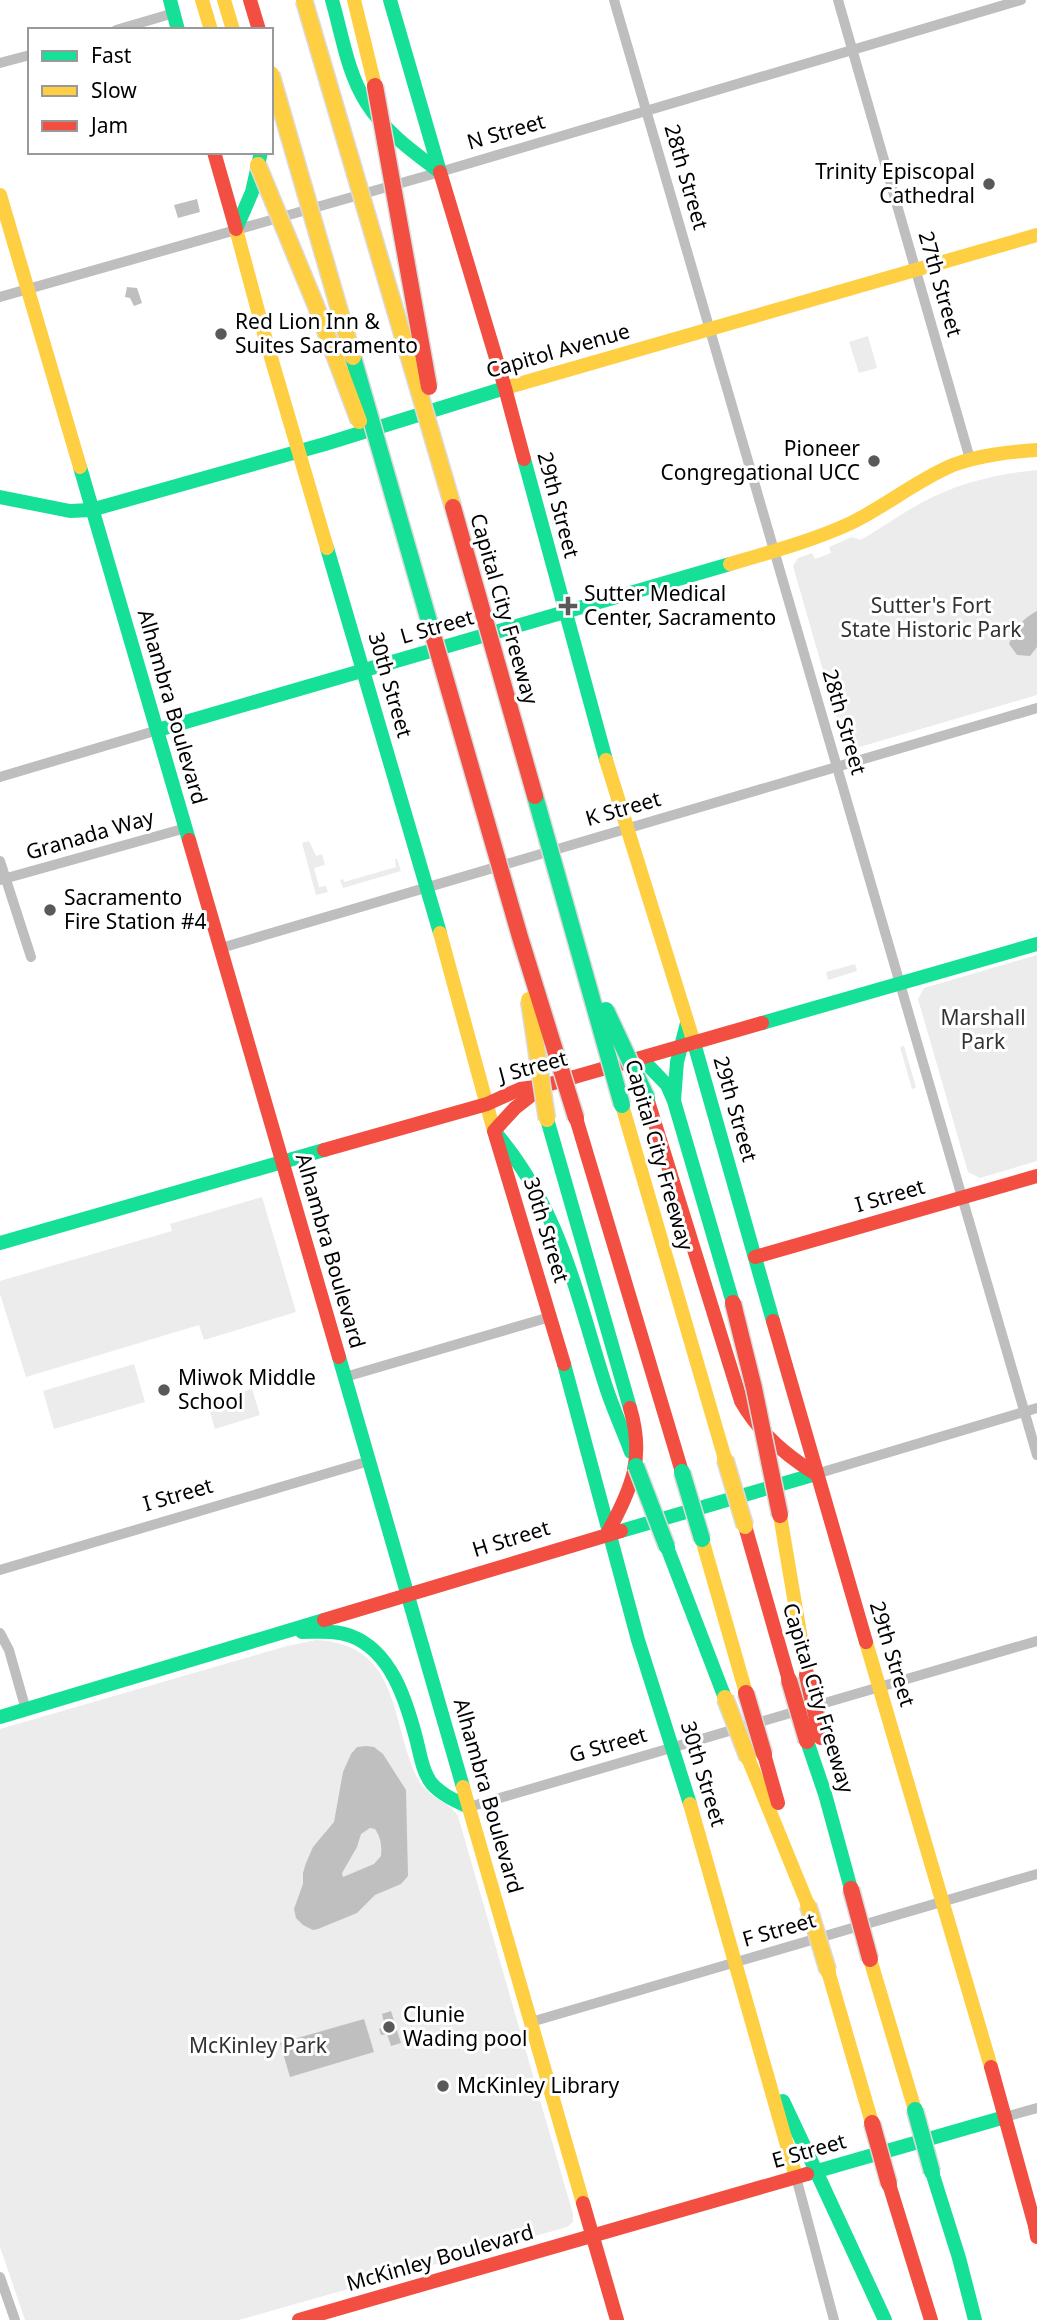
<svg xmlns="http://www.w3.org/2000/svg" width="1037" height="2320" font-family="'Noto Sans',sans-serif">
	<rect width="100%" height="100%" fill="#fff"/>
	<g fill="#ececec">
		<path d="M868,336L877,368L859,373L849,342Z"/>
		<path d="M1037,470V695L846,751L793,566L798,558L812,553L815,559L831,553L829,547L852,537L861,540C881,528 901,514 921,503C958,483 996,474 1037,470Z"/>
		<path d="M309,841L316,856L322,854L325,865L314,868L319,887L326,886L328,892L316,895L302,843Z"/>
		<path d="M395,859H397L401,871L343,888L340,880L343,879L344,882L396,867Z"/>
		<path d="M1037,955V1161L980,1178L968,1172L918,999L924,988Z"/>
		<path d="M855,964L857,971L828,980L826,972Z"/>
		<path d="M904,1046L916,1087L915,1088L912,1089L900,1047Z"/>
		<path d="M262,1197L296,1312L204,1340L199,1325L26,1377L0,1294V1281L172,1231L170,1224Z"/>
		<path d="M134,1364L145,1402L54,1429L43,1391Z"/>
		<path d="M252,1389L260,1415L215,1429L207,1402Z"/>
		<path d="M316,1640C400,1644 390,1719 416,1775C427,1800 448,1800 458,1816L573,2214V2222L567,2227L239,2320H25L0,2247V1729L287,1646Z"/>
	</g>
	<g fill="#bfbfbf" fill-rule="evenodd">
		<path d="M197,199L200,212L178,218L174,205Z"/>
		<path d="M127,287L137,288L142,303L134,306L130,298L125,297Z"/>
		<path d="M1037,611V647L1030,656L1017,655L1009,644C1014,629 1023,618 1037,611Z"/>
		<path d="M366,1746L374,1747L383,1754L406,1790L408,1876L401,1884L375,1895L357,1913L318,1929L313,1930L303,1925L296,1918L294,1909L303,1884V1873L306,1863L313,1847L334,1822L343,1772L351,1754L357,1747ZM370,1828L375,1829C381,1838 382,1846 381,1856L374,1864L343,1877L342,1873L357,1847L361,1834Z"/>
		<path d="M391,2011L401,2043L391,2046L387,2034L381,2035L379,2029L385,2026L382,2014Z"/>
		<path d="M364,2019L374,2052L290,2077L280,2043Z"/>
	</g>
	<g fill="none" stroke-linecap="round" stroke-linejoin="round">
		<g stroke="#bebebe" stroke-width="10">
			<path d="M614,0L1037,1455"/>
			<path d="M838,0L970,459"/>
			<path d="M116,30L174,13"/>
			<path d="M0,63L30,55"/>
			<path d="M0,297L440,172L1021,0"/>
			<path d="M0,777L158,730"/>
			<path d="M0,861L31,957"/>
			<path d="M0,880L186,828"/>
			<path d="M221,948L1037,708"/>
			<path d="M345,1377L550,1317"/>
			<path d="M816,1474L1037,1408"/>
			<path d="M0,1570L369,1461"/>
			<path d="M0,1633L9,1650L26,1710"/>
			<path d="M469,1807L1037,1641"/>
			<path d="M531,2022L1037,1874"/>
			<path d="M1005,2117L1037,2108"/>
			<path d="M796,2177L834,2320"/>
			<path d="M0,2277L15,2320"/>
		</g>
		<g stroke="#16e098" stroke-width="14">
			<path d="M170,0L178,30"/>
			<path d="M332,0C342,34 347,72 366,102C384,131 413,152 440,172"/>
			<path d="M390,0L440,172"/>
			<path d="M236,229L252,192L261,152"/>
			<path d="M524,459L606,760"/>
			<path d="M80,467L189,840"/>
			<path d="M0,497L70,511L91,510L325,444L505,388"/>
			<path d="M327,548L440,933"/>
			<path d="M158,730L730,564"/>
			<path d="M762,1023L1037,944"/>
			<path d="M694,1043L773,1321"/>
			<path d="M641,1058L667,1085L674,1101L733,1303"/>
			<path d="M674,1100L677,1062L687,1023"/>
			<path d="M547,1119L630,1408"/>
			<path d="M494,1131C560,1207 576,1294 606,1387C613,1409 623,1430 631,1452"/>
			<path d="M0,1243L324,1150"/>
			<path d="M339,1357L463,1787"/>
			<path d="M564,1364L638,1640L690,1804"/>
			<path d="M621,1531L816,1474"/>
			<path d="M667,1547L725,1698"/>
			<path d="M302,1632C318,1632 335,1630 351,1636C391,1651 406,1700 416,1738C420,1753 422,1771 432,1784C442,1795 456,1801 469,1807"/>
			<path d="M0,1717L324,1620"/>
			<path d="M807,1741L825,1794L851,1889"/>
			<path d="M783,2101L816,2171"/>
			<path d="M816,2171L885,2320"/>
			<path d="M932,2172L959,2258L975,2320"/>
			<path d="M807,2174L1005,2117"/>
		</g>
		<g stroke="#ffcf43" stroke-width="14">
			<path d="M202,0L211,30"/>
			<path d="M224,0L233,30"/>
			<path d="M354,0L375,86"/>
			<path d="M0,195L80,467"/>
			<path d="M236,229L265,337L327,548"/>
			<path d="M505,388L1037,235"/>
			<path d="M730,564C771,552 812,541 851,523C886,506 917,480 953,465C980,455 1009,452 1037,450"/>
			<path d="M606,760L694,1043"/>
			<path d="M440,933L494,1131"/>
			<path d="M622,1105L725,1459"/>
			<path d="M780,1515L807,1675"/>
			<path d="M702,1539L746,1693"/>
			<path d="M866,1642L991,2067"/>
			<path d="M748,1758L808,1905"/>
			<path d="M463,1787L583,2203"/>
			<path d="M690,1804L796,2177"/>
			<path d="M870,1959L915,2110"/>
			<path d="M828,1971L872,2123"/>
		</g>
		<g stroke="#f24e42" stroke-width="14">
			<path d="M250,0L259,30"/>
			<path d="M214,152L236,229"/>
			<path d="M440,172L505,388L524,459"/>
			<path d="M189,840L339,1357"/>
			<path d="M543,1086L515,1108L494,1131L564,1364"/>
			<path d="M647,1098L741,1401C759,1433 785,1455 816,1474"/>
			<path d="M576,1118L682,1472"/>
			<path d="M324,1150L487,1104L520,1089L543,1086L762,1023"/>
			<path d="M755,1257L1037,1176"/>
			<path d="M773,1321L866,1642"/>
			<path d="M745,1526L789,1680"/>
			<path d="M608,1532C632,1488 645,1458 630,1408"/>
			<path d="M324,1620L621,1531"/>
			<path d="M764,1754L778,1803"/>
			<path d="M991,2067L1035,2226"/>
			<path d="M889,2184L931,2320"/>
			<path d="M583,2203L617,2320"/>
			<path d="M1035,2226L1037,2237"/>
			<path d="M299,2320L807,2174"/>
		</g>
		<defs>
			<g id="fast-bridge">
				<path d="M353,357L433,635"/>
				<path d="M535,796L622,1105"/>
				<path d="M606,1010L647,1098"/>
				<path d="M636,1466L667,1547"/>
				<path d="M682,1472L702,1539"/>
				<path d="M915,2110L932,2172"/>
			</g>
			<g id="slow-bridge">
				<path d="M304,0L453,507"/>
				<path d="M271,74L353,357"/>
				<path d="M258,165L316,306L359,421"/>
				<path d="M529,1000L547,1119"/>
				<path d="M725,1459L745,1526"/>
				<path d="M725,1698L748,1758"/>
				<path d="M808,1905L828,1971"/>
			</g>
			<g id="jam-bridge">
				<path d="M375,86L429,387"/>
				<path d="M453,507L535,796"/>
				<path d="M433,635L520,937L576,1118"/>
				<path d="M733,1303L754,1388L780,1515"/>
				<path d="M807,1675L821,1737"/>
				<path d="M789,1680L807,1741"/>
				<path d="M746,1693L764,1754"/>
				<path d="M851,1889L870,1959"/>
				<path d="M872,2123L889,2184"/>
			</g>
		</defs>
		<use href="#fast-bridge" stroke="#dbdbdb" stroke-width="19" stroke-linecap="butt"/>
		<use href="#slow-bridge" stroke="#dbdbdb" stroke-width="19" stroke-linecap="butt"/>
		<use href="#jam-bridge" stroke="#dbdbdb" stroke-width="19" stroke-linecap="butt"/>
		<use href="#fast-bridge" stroke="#16e098" stroke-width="16"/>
		<use href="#slow-bridge" stroke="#ffcf43" stroke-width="16"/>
		<use href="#jam-bridge" stroke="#f24e42" stroke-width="16"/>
	</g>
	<g fill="#595959" stroke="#fff" stroke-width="2.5">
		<circle cx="989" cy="184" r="7"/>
		<circle cx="221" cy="334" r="7"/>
		<circle cx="874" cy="461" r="7"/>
		<path d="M564.5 595.5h7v7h7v7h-7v7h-7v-7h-7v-7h7z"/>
		<circle cx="50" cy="910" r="7"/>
		<circle cx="164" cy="1390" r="7"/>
		<circle cx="389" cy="2027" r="7"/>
		<circle cx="443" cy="2086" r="7"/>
	</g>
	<g text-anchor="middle" stroke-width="6" stroke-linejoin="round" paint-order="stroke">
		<g font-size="21" fill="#000" stroke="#fff">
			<text transform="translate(506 132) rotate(-16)" y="7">N Street</text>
			<text transform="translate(686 177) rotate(74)" y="7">28th Street</text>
			<text transform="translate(940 284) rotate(74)" y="7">27th Street</text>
			<text transform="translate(558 351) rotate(-16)" y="7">Capitol Avenue</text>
			<text transform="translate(558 505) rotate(75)" y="7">29th Street</text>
			<text transform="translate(504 609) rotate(74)" y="7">Capital City Freeway</text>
			<text transform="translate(437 627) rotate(-16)" y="7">L Street</text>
			<text transform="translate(390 685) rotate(74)" y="7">30th Street</text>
			<text transform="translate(172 707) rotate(74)" y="7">Alhambra Boulevard</text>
			<text transform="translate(844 722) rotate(74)" y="7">28th Street</text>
			<text transform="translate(623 809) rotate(-16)" y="7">K Street</text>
			<text transform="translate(90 835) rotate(-16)" y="7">Granada Way</text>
			<text transform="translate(533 1067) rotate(-15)" y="7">J Street</text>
			<text transform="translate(735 1109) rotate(74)" y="7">29th Street</text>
			<text transform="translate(659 1155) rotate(74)" y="7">Capital City Freeway</text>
			<text transform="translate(890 1196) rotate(-16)" y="7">I Street</text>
			<text transform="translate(546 1230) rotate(73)" y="7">30th Street</text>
			<text transform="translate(330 1251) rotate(74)" y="7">Alhambra Boulevard</text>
			<text transform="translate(178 1495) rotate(-16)" y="7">I Street</text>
			<text transform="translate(511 1539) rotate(-17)" y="7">H Street</text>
			<text transform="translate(892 1654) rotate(73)" y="7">29th Street</text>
			<text transform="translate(818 1698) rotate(73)" y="7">Capital City Freeway</text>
			<text transform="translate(608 1745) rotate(-16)" y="7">G Street</text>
			<text transform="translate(703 1774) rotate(73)" y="7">30th Street</text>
			<text transform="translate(488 1796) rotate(74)" y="7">Alhambra Boulevard</text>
			<text transform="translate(779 1930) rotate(-16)" y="7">F Street</text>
			<text transform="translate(809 2151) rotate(-16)" y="7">E Street</text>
			<text transform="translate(440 2258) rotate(-16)" y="7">McKinley Boulevard</text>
		</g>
		<g font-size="21" fill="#000" stroke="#fff" text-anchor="start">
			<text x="975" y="179" text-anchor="end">Trinity Episcopal<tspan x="975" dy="24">Cathedral</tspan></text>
			<text x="235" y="329">Red Lion Inn &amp;<tspan x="235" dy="24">Suites Sacramento</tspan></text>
			<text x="860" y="456" text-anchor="end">Pioneer<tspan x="860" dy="24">Congregational UCC</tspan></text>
			<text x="584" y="601">Sutter Medical<tspan x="584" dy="24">Center, Sacramento</tspan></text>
			<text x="64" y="905">Sacramento<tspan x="64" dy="24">Fire Station #4</tspan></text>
			<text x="178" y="1385">Miwok Middle<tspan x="178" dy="24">School</tspan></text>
			<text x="403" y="2022">Clunie<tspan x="403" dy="24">Wading pool</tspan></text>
			<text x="457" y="2093">McKinley Library</text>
		</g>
		<g font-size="21" fill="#333" stroke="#fff">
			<text x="931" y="613">Sutter's Fort<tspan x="931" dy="24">State Historic Park</tspan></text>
			<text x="983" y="1025">Marshall<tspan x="983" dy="24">Park</tspan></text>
			<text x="258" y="2053">McKinley Park</text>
		</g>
	</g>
	<rect x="28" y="28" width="245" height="126" fill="#ffffff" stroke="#999999" stroke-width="2"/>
	<rect x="42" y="51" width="35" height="10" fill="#16e098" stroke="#999999" stroke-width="2"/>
	<text x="91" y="63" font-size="21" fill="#000000">Fast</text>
	<rect x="42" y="86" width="35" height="10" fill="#ffcf43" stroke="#999999" stroke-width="2"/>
	<text x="91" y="98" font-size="21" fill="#000000">Slow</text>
	<rect x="42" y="121" width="35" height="10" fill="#f24e42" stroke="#999999" stroke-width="2"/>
	<text x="91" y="133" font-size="21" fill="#000000">Jam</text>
</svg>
